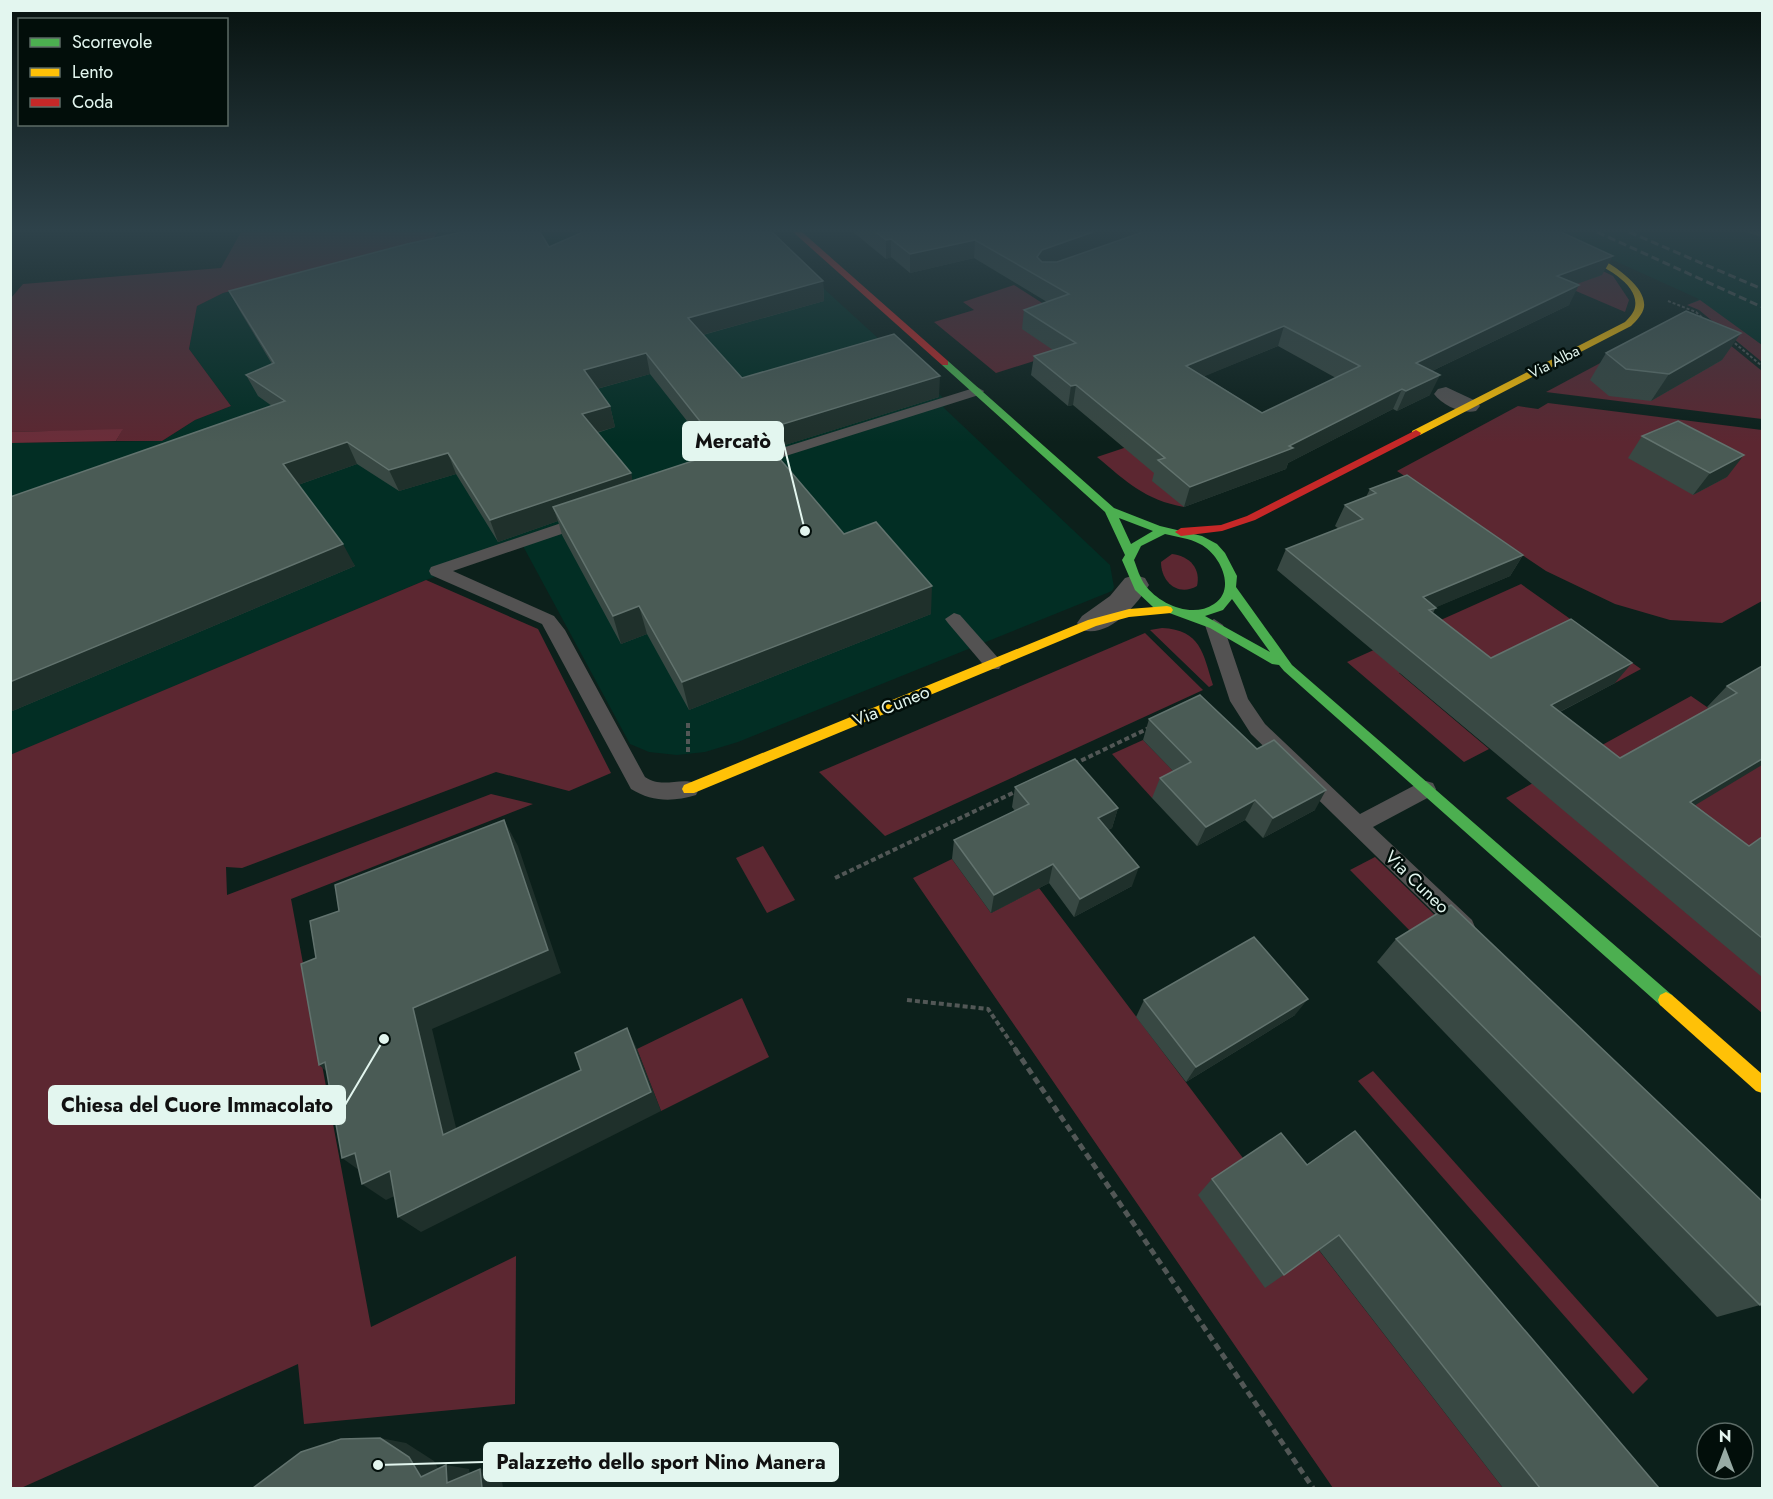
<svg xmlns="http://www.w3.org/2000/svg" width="1773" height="1499" font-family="Jost,sans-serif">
	<rect width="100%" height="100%" fill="#0c201b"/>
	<g fill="#022e24">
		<path d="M483,232H762L950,404L943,407L1110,565L1114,587L1112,591L738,742L705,752L677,755L649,752L630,744L523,546L426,580L11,755L10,443L162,441L195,420L231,406L189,349L197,306L223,293L379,253Z"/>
		<path d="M1551,232H1762V362L1699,310L1687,305L1699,299Z"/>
	</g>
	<g fill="#5c2731">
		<path d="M241,232H438L430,244L379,253L223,293L197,306L189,349L231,406L195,420L162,441H116L122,430L11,432V298L23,284L221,268Z"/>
		<path d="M1438,232H1523L1613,276L1629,300L1625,312Z"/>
		<path d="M1014,285L1100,340L996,373L934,322L974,310L963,302Z"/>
		<path d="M1700,300L1762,345V362L1699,310L1687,305Z"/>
		<path d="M1692,314L1762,371V419L1546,392Z"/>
		<path d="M1548,403L1762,430V601L1722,623L1670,620L1615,604L1546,571L1397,471L1518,406L1538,409Z"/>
		<path d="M1166,434L1184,507C1145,500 1127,482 1097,457Z"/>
		<path d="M1172,554C1190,556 1201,569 1197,586C1178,597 1161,582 1161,562Z"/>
		<path d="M426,580L538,629L611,773L569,791L496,772L242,868L226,867L227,895L491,794L533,804L291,899L371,1327L516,1256L515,1404L304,1424L298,1364L21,1488H11L10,755Z"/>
		<path d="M1521,584L1641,669L1615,683L1555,640L1477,679L1444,652L1399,673L1489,749L1464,762L1347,662Z"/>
		<path d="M1162,628C1201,630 1203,653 1213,685L1209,687L1150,630Z"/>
		<path d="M1145,633L1203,690L885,836L819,772Z"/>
		<path d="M1691,696L1762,745V1013L1506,798Z"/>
		<path d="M1143,740L1184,782L1152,798L1112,754Z"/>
		<path d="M763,846L795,900L767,913L736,858Z"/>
		<path d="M1375,857L1762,1233L1416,937L1350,870Z"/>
		<path d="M952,859L991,913L1039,888L1246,1162L1318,1249L1503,1488H1333L913,878Z"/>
		<path d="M742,998L769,1057L661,1111L637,1049Z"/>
		<path d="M1373,1071L1648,1379L1633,1394L1358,1081Z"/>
	</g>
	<path fill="#6b2d39" d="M123,429L116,441L11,443V432Z"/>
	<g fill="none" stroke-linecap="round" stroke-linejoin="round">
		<g stroke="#525756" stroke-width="2" stroke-dasharray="3 2" stroke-linecap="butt">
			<path d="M1668,301L1696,312L1706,321"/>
			<path d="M1731,340L1762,366"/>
		</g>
		<g stroke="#525756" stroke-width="4" stroke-dasharray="5 3" stroke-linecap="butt">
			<path d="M688,723V755"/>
			<path d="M1074,764L1149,728"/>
			<path d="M835,878L1019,790"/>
			<path d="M907,1000L988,1009L1016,1050"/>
		</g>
		<path stroke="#525756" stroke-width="5" stroke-dasharray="7 4.5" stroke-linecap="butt" d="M1015,1049L1313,1488"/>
		<g fill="#535252" fill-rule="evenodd">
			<path d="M977,387L984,391L982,394L757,465L752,466L745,462L747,459Z"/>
			<path d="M585,515L591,516L593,520L591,524L453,571L554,616L565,630L645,777C663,789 678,777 696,783L699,789L696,795C673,802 652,802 631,789L542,624L431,575L429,571L431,567Z"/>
			<path d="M954,613L960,615L999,659L1002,664L999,669H987L948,623L945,619Z"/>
			<path d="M1214,619L1223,625L1248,699L1265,724L1360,814L1419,783L1426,781L1433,783L1436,789L1433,795L1373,827L1472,920L1475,927L1472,934L1464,937L1456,934L1251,734L1230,701L1205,625Z"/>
		</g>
		<g fill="#535252" fill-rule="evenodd">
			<path d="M1446,387L1476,401L1480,406L1476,411C1462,414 1443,406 1434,394L1438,389Z"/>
			<path d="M1135,575L1145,578L1149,585C1136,606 1109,638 1082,630L1077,623L1082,616L1110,596L1125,578Z"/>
		</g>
		<path fill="#4caf50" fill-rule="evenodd" d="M942,361H948L1114,508L1160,526L1202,536L1217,544L1225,553L1237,576L1236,587L1292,665L1672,995L1674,1000L1672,1005L1666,1008L1660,1005L1284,671L1279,665L1272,664L1210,628L1153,607L1135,590L1122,560L1125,555L1105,512L942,365ZM1119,518L1153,531L1131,544ZM1165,534C1177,537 1189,538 1200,544C1220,554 1237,589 1214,604C1192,619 1159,604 1145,585C1140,578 1137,568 1134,560L1141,546ZM1232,599L1270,652L1205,616L1223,610Z"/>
		<g fill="#ffc107" fill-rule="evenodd">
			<path d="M1530,232C1556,232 1649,274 1644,307C1643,314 1636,321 1631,326L1420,435H1412V431L1625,322C1629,318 1634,313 1635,307C1642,271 1552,247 1530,232Z"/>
			<path d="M1167,606L1171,607L1173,610L1171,613L1129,617L1096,626L694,793H684L682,789L684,785L1088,620L1129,609Z"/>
			<path d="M1666,992L1672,995L1762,1074V1093L1756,1091L1660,1005L1658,1000L1660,995Z"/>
		</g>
		<g fill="#c62828" fill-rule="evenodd">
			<path d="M793,232H802L948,361V365H942Z"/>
			<path d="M1416,430L1421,433L1420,435L1255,520L1222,531L1181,536L1175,532L1181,528L1221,525L1247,516Z"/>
		</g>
		<g stroke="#535957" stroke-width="3" stroke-dasharray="8 4" stroke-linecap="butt">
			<path d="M1597,232L1762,307"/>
			<path d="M1629,232L1762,289"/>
		</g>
	</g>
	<g fill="#384843" fill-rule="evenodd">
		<path d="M853,232H1142L1082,254L1602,275L1576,284L1569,305L1432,371L1430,395L1397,411L1393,409L1288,463L1286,469L1184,507L1152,481L1154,473L1073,405L1068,406L1031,375L1034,356L1053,350L1022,329L1024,310L1047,302L974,258L910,273L891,257L886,259ZM1278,346L1336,378L1262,413L1204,376Z"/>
		<path d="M1745,232H1762V237Z"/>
		<path d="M549,247L823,281L824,301L703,335L742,378L939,397L772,449L844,534L931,614L689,710L647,634L621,644L562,535L558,521L498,542L456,474L399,491L357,464L298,485L355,566L10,712V497L272,406L258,396L246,375L272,364L240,311L229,291ZM650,374L713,454L632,481L631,473L597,433L615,427L610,406L597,389Z"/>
		<path d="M1606,353L1722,360L1651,401L1609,396L1590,380Z"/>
		<path d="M1642,436L1727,477L1693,495L1628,458Z"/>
		<path d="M1370,489L1523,555L1510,576L1436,607L1433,613L1491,658L1615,683L1560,712L1620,758L1709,709L1707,707L1727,686L1762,666L1695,805L1749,846L1762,837V977L1277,570L1286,549L1339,529L1335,526L1345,505L1366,497Z"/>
		<path d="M1149,719L1315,810L1263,838L1245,820L1197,846L1152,798L1160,778L1173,771L1143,740Z"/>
		<path d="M1015,787L1118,808L1112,828L1108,830L1132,886L1074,917L1049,883L991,913L952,859L954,840L1015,811L1012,807Z"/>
		<path d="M1396,939L1760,1305L1717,1317L1377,962Z"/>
		<path d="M1144,1000L1295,1015L1186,1082L1136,1017Z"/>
		<path d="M1307,1165L1659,1488H1503L1319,1250L1265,1288L1198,1195L1212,1179Z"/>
	</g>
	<g fill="#1f302b">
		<path d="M1093,232H1142L1039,269L1035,276L1037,257L1042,250Z"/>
		<path d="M891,239V257L886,259V240Z"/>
		<path d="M975,240L974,258L910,273V254Z"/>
		<path d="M1613,256L1602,275L1546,295L1557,276Z"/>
		<path d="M823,281L824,301L691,338L688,318Z"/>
		<path d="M1579,285L1569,305L1407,383L1416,363Z"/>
		<path d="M1284,326L1278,346L1181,386L1186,366Z"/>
		<path d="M1741,333L1722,360L1651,401L1669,374Z"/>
		<path d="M646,353L650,374L589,391L584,370Z"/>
		<path d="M1440,375L1430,395L1397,411L1406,391Z"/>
		<path d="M940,376L939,397L721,465L718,444Z"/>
		<path d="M1076,385L1073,405L1068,406L1071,386Z"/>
		<path d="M1402,389L1393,409L1288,463L1286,469L1184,507L1190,487L1289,446Z"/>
		<path d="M610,406L615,427L588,435L582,414Z"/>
		<path d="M347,442L357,464L295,486L283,464Z"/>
		<path d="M448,453L456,474L399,491L389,470Z"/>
		<path d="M1744,455L1727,477L1693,495L1710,473Z"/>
		<path d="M631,473L636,495L553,507L558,521L498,542L490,520Z"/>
		<path d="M343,544L355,566L10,712V682Z"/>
		<path d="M1523,555L1510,576L1411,618L1423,597Z"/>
		<path d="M932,586L931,614L689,710L682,682Z"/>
		<path d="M639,606L647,634L621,644L613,616Z"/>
		<path d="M1632,663L1615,683L1534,725L1551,705Z"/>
		<path d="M1762,759V765L1669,821L1690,802Z"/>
		<path d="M1326,790L1315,810L1263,838L1273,818Z"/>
		<path d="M1255,800L1245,820L1197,846L1206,827Z"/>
		<path d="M1118,808L1112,828L1092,838L1098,818Z"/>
		<path d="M504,820L518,846L561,973L432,1029L462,1152L443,1135L413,1008Z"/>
		<path d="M1053,864L1049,883L991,913L994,895Z"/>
		<path d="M1139,867L1132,886L1074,917L1080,899Z"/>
		<path d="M1308,999L1295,1015L1186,1082L1196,1067Z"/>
		<path d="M627,1028L637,1049L661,1111L421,1232L398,1217L651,1092Z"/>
		<path d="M325,1062L343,1085L319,1065Z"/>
		<path d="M355,1153L366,1175L342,1158Z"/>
		<path d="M390,1171L412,1188L386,1200L362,1184Z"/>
		<path d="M380,1438L406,1443L434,1461L445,1480L421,1477Z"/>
		<path d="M446,1465L469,1469L471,1486L447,1483Z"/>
		<path d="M480,1469L501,1473L503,1488H482Z"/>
	</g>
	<g fill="#4a5b55" stroke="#62736e" stroke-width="1.5" fill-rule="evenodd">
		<path d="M462,232H540L549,247L583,232H772L823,281L688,318L742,378L894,334L940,376L718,444L646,353L584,370L610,406L582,414L631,473L490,520L448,453L389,470L347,442L283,464L343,544L10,682V497L285,401L246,375L274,363L229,291L407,244Z"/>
		<path d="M876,232H1093L1042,250L1037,257L1042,262H1057L1143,232H1561L1613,256L1557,276L1579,285L1416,363L1440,375L1406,391L1402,389L1289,446L1293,448L1190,487L1158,460L1165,458L1076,385L1071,386L1034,356L1076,343L1024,310L1069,294L975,240L910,254L891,239L886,240ZM1284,326L1360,366L1262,413L1186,366Z"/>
		<path d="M1686,311L1741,333L1669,374L1626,369L1606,353Z"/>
		<path d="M1678,421L1744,455L1710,473L1642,436Z"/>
		<path d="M762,438L844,534L876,522L932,586L682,682L639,606L613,616L553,507Z"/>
		<path d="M1407,475L1523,555L1423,597L1436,608L1429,610L1491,658L1571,619L1632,663L1551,705L1620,758L1737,693L1727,686L1762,666V759L1690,802L1749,846L1762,837V938L1286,549L1363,519L1345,505L1376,493L1370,489Z"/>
		<path d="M1200,695L1257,749L1274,740L1326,790L1273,818L1255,800L1206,827L1160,778L1191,762L1149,719Z"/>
		<path d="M1075,759L1118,808L1098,818L1139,867L1080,899L1053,864L994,895L954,840L1029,804L1015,787Z"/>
		<path d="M504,820L548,950L413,1008L443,1135L581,1070L575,1053L627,1028L651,1092L398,1217L390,1171L362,1184L355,1153L342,1158L325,1062L319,1065L301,964L316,958L310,921L339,911L335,885Z"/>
		<path d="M1451,905L1762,1201V1302L1760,1305L1396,939Z"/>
		<path d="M1254,937L1308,999L1196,1067L1144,1000Z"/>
		<path d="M1355,1131L1659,1488H1540L1339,1235L1284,1275L1212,1179L1281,1133L1307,1165Z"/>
		<path d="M380,1438L409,1457L421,1477L446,1465L447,1483L480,1469L482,1488H253L301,1452L341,1439Z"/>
	</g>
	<linearGradient id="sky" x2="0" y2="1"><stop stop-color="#07120f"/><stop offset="0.52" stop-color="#2e424a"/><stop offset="1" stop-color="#2e424a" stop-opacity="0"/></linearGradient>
	<rect width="1773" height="442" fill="url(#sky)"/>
	<g text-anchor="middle" stroke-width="5" stroke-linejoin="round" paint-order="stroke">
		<g font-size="15" fill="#e3f6ef" stroke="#020e0a">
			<text transform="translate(1554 362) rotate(-27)" y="5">Via Alba</text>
		</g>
		<g font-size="18" fill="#e3f6ef" stroke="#020e0a">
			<text transform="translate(891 706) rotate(-22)" y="6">Via Cuneo</text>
			<text transform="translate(1417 882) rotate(44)" y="6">Via Cuneo</text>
		</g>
	</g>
	<path fill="none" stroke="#e3f6ef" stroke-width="2" d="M805 531L783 441M384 1039L345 1105M378 1465L484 1462"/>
	<g fill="#e3f6ef" stroke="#020e0a" stroke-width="2">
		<circle cx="805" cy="531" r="6"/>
		<circle cx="384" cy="1039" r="6"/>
		<circle cx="378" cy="1465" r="6"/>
	</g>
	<g fill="#e3f6ef" stroke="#e3f6ef" stroke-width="2">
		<rect x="683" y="422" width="100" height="38" rx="6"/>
		<rect x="49" y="1086" width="296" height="38" rx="6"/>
		<rect x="484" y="1443" width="354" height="38" rx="6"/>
	</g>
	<g font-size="20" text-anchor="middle" font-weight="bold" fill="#111">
		<text x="733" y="448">Mercatò</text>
		<text x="197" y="1112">Chiesa del Cuore Immacolato</text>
		<text x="661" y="1469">Palazzetto dello sport Nino Manera</text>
	</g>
	<rect width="1773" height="1499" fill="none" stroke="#e3f6ef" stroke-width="24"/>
	<rect x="18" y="18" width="210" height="108" fill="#020e0a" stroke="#5c6b66" stroke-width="1.5"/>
	<rect x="30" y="38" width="30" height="9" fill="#4caf50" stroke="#5c6b66" stroke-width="1.5"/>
	<text x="72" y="48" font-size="18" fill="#e3f6ef">Scorrevole</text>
	<rect x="30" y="68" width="30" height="9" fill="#ffc107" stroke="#5c6b66" stroke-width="1.5"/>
	<text x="72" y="78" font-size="18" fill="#e3f6ef">Lento</text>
	<rect x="30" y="98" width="30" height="9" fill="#c62828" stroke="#5c6b66" stroke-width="1.5"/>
	<text x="72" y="108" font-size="18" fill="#e3f6ef">Coda</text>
	<g transform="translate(1725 1451)"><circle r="28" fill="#020e0a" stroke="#5c6b66" stroke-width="1.5"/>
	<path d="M0-4.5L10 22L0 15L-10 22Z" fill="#98aba5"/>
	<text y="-9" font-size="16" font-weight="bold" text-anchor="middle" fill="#e3f6ef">N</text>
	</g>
</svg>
